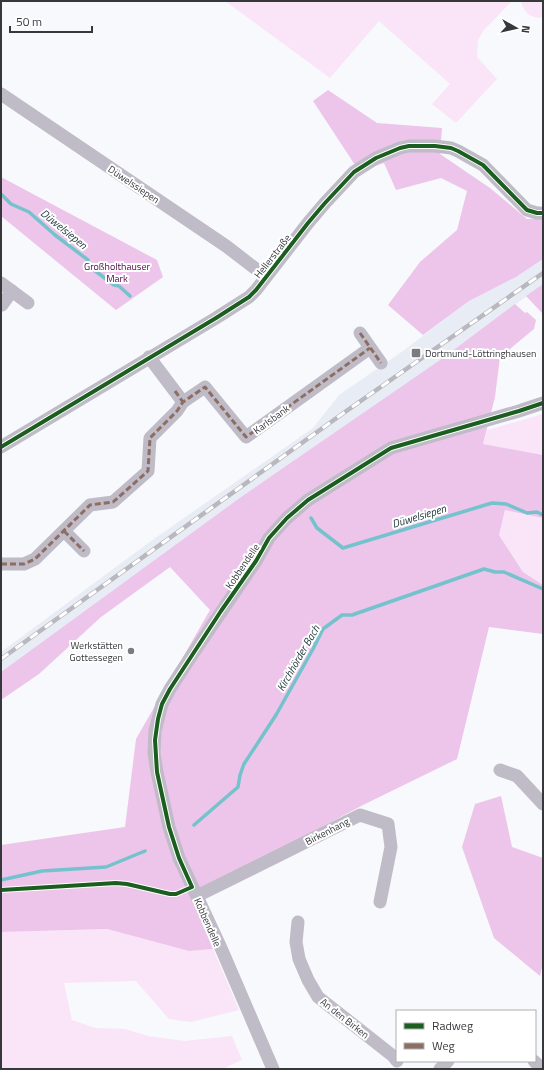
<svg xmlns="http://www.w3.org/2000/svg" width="544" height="1070" font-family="'Titillium Web',sans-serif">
	<rect width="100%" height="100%" fill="#f7f9fc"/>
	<path fill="#e8ecf5" d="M543,259V284L444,358L241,497L1,672V652L151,541L313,428L339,395L403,351L469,301L516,277Z"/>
	<g fill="#fae5f8">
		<path d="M225,1H512L484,30L478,40L477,57L497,79L456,123L432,104L450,84L379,21L330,78Z"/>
		<path d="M521,1H543V17C532,20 523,12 521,1Z"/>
		<path d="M543,414V455L483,444L487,430Z"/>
		<path d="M505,510L543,518V585L523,572L499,535Z"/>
		<path d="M107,929L189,951L213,949L239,1010L191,1022L169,1019L136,981L64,983L72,1020L95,1028L125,1029L148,1036L184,1041L232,1036L242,1060L222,1069H1V932Z"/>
	</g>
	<g fill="#edc4ea">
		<path d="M328,90L377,123L442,128L440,154L490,188L527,219L543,218V259L516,277L469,301L423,335L388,305L420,262L457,230L467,191L441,178L396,190L384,163L359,171L313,101Z"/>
		<path d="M1,177L157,260L163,277L116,310L1,216Z"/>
		<path d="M543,284V314L526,296Z"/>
		<path d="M515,304L525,313L527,312L536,320L534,329L500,357L495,397L483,444L543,455V518L505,510L499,535L523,572L543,585V634L489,627L457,759L363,805L191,897L213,949L189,951L107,929L1,932V845L125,827L136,739L210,610L170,567L101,617L39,674L1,700V672L241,497L443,358Z"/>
		<path d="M501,796L512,847L543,858V963L540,976L494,938L462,847L475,804Z"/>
	</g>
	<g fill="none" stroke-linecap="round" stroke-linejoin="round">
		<g stroke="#74c3cc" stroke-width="3.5">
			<path d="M1,194L11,204L29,212L55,235L88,260L90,267L114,285L119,286L130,296"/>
			<path d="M311,518L317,528L343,548L492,503L506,504L527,513L537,512L543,515"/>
			<path d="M194,825L238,787L240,775L244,764L276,715L313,649L323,629L342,615H352L484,569L495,572H504L543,589"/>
			<path d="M1,880L42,871L106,867L145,851"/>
		</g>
		<g stroke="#bfbbc7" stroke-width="13">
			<path d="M1,94L226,246L265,276"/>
			<path d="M1,283L28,303"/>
			<path d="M2,305L12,291"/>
			<path d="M360,333L381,363"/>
			<path d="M149,357L183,402"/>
			<path d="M1,447L216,318L249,297L256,290L308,223L325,203L354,172L376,158L400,148L409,146H435L451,148L458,151L483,165L527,210L537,213H543"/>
			<path d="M64,531L84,551"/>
			<path d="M1,564H24L35,559L90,505L113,502L148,471L150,438L177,411L183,402L205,387L246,437L370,348"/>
			<path d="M500,770L517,776L543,804"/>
			<path d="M197,896L360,815L388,824L391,847L380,902"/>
			<path d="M298,922L296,942L299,959L308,980L318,997L393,1056L397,1061"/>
			<path d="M534,1061L542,1069"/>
			<path d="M273,1069L221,948L179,858L169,827L157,772L154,753L155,731L162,704L170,689L194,652L256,561L269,538L287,518L308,500L391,448L519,411L543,403"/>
			<path d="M440,1069L448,1061"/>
		</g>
		<defs>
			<path id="rail" d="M1,659L345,412L543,273"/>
		</defs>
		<use href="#rail" stroke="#b8b8be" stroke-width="4.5"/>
		<use href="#rail" stroke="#fff" stroke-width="3" stroke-dasharray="9" stroke-linecap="butt"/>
		<g stroke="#8d6e63" stroke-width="3" stroke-dasharray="6 3" stroke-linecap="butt">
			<path d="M360,333L381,363"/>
			<path d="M175,391L183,402"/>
			<path d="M64,531L84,551"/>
			<path d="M1,564H24L35,559L90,505L113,502L148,471L150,438L177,411L183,402L205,387L246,437L370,348"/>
		</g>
		<defs>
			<g id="cycleway">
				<path d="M1,447L216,318L249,297L256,290L308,223L325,203L354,172L376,158L400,148L409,146H435L451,148L458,151L483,165L527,210L537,213H543"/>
				<path d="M1,890L116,883L127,884L170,894H176L192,887L179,858L169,827L157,772L155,740L158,719L162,704L170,689L221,611L256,561L269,538L287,518L308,500L391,448L519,411L543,403"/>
			</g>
		</defs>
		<use href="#cycleway" stroke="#fff" stroke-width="6"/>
		<use href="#cycleway" stroke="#1b5e20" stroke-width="4"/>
	</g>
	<g fill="#7a7c7f" stroke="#fff" stroke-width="1.5">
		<rect x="411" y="348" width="10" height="10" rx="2"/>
		<circle cx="131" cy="651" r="4"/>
	</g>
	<g text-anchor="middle" stroke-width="4" stroke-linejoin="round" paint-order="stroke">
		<g font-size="10" fill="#36383c" stroke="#fff">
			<text transform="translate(134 184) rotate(34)" y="4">Düwelssiepen</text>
			<text transform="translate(272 256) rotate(-52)" y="4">Hellerstraße</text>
			<text transform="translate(271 419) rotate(-36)" y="4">Karlsbank</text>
			<text transform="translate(242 566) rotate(-56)" y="4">Kobbendelle</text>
			<text transform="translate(327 831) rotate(-27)" y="4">Birkenhang</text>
			<text transform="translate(208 922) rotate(66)" y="4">Kobbendelle</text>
			<text transform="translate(345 1018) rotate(38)" y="4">An den Birken</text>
		</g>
		<g font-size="10" fill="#4d0848" stroke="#fff">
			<text x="117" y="270">Großholthauser<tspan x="117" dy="12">Mark</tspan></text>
		</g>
		<g font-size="10" fill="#36383c" stroke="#fff" text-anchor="start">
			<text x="425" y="357">Dortmund-Löttringhausen</text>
			<text x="123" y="649" text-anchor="end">Werkstätten<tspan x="123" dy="12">Gottessegen</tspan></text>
		</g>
		<g font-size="11" font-style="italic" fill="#243d3f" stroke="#fff">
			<text transform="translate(64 229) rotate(39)" y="4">Düwelsiepen</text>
			<text transform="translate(419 516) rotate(-17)" y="4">Düwelsiepen</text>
			<text transform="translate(298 658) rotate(-60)" y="4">Kirchhörder Bach</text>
		</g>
	</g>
	<rect width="544" height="1070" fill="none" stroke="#36383c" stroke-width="4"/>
	<rect x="396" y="1010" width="140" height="52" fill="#ffffff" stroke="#afafb1"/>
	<rect x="404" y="1023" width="20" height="6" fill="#1b5e20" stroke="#afafb1"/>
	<text x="432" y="1030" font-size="12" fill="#36383c">Radweg</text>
	<rect x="404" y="1043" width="20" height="6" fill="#8d6e63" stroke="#afafb1"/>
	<text x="432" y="1050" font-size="12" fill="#36383c">Weg</text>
	<g transform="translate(516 28) rotate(98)" stroke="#ffffff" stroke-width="3" paint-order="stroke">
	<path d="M0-3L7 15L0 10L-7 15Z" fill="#36383c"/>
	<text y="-6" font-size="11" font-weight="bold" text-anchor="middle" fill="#36383c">N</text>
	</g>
	<path d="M10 26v6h82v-6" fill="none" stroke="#36383c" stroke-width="2"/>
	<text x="16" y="26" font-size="12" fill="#36383c" stroke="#ffffff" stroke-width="3" paint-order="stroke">50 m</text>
</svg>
